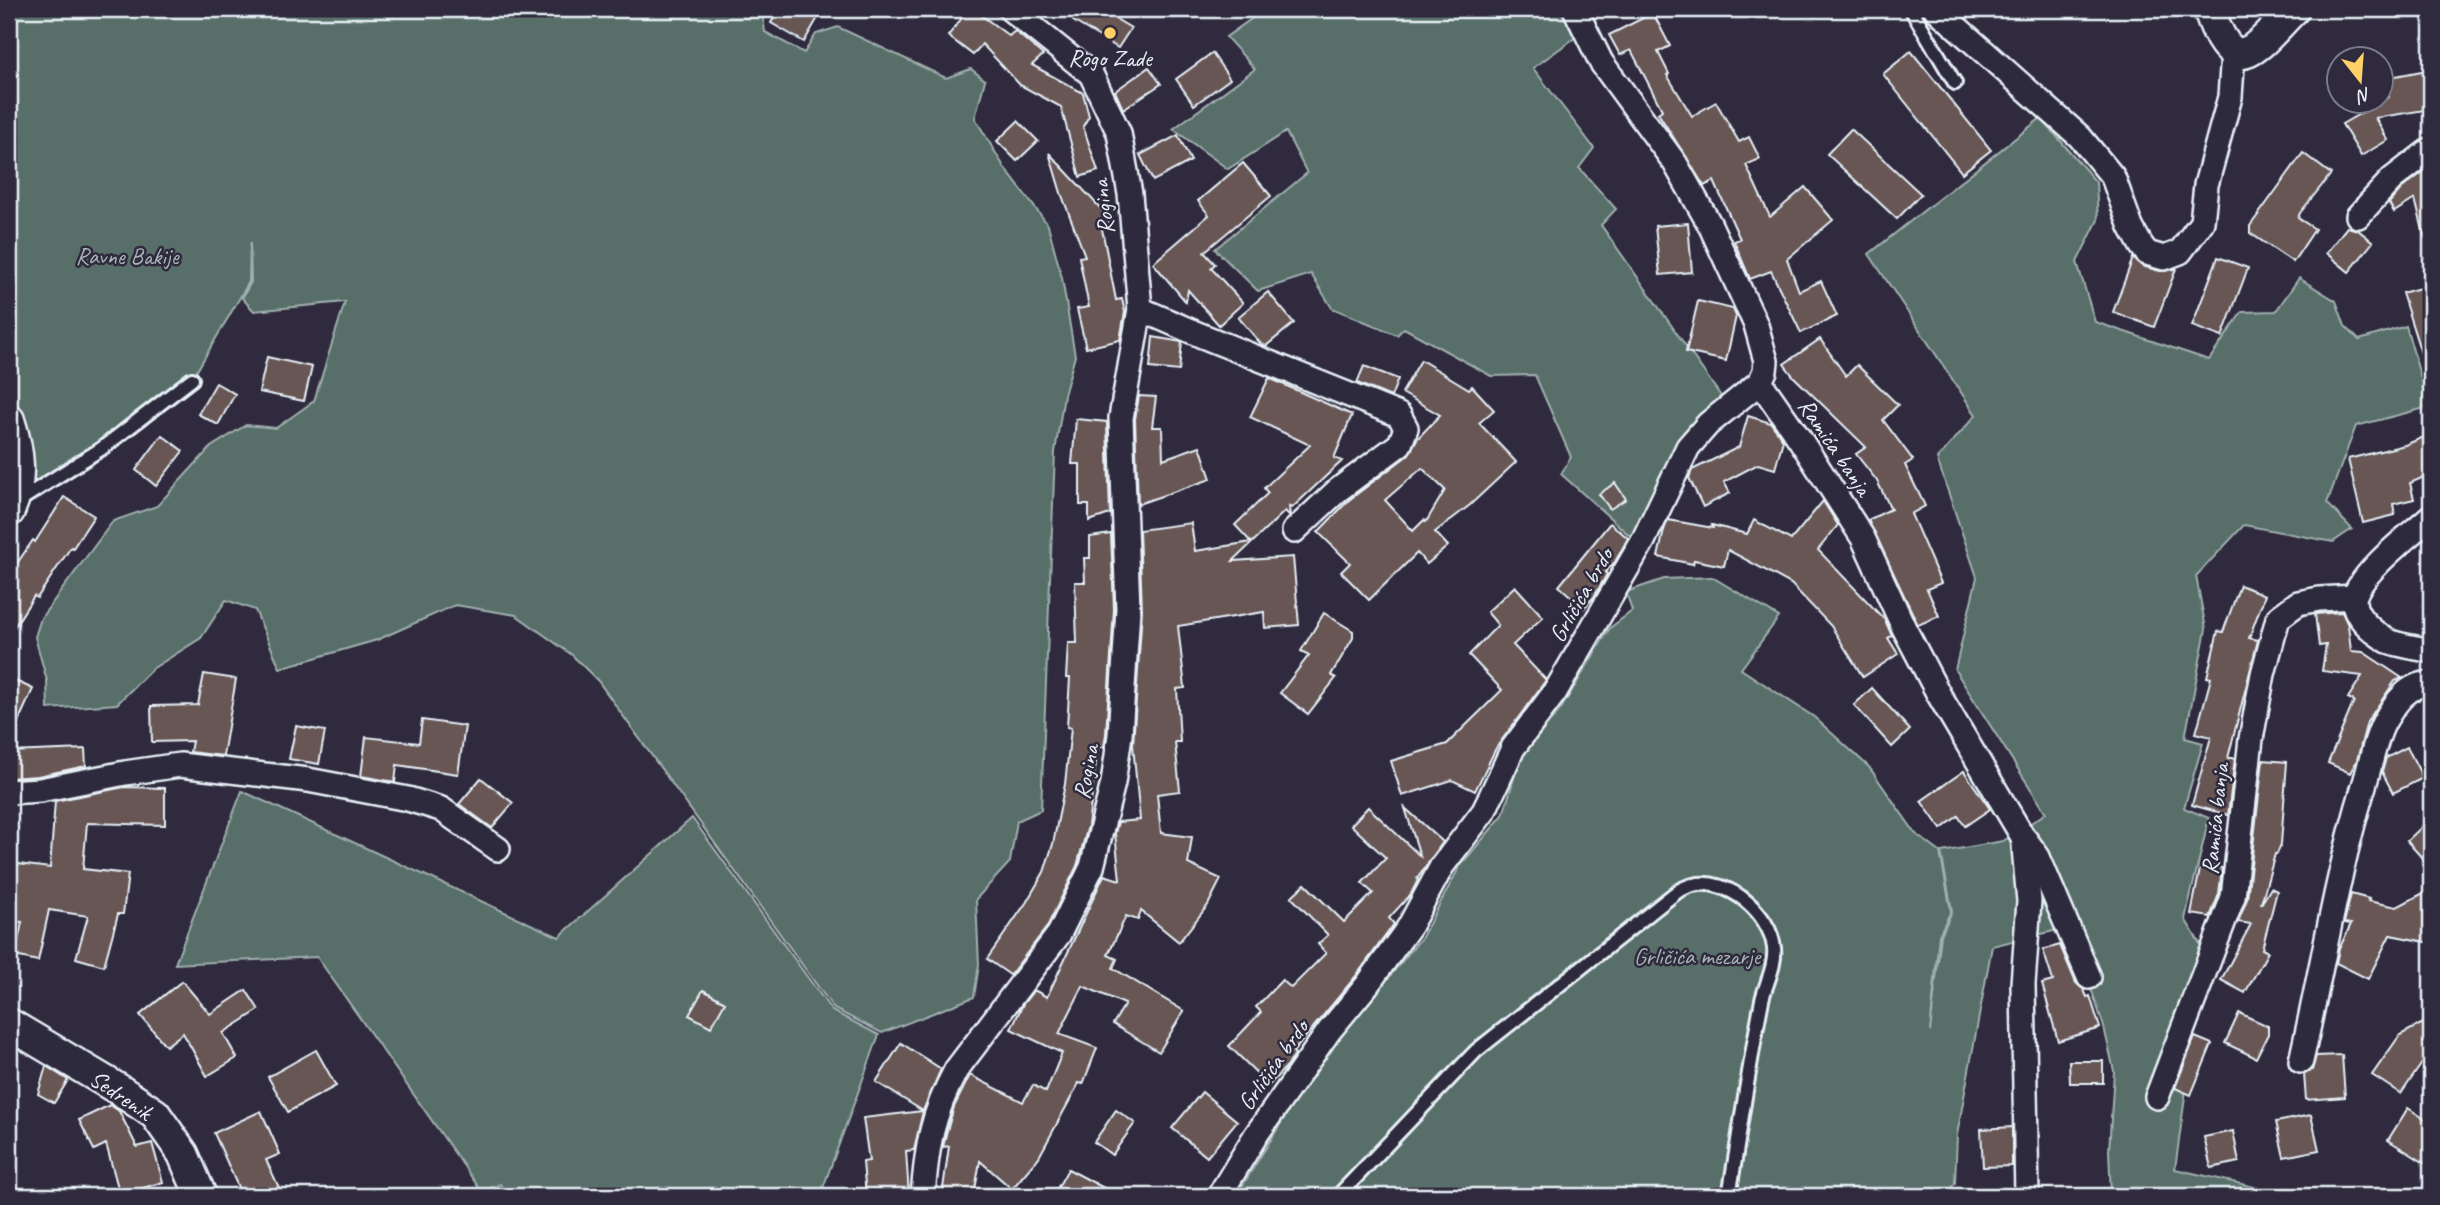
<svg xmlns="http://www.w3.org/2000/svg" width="2440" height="1205" font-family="Caveat,sans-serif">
	<rect width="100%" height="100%" fill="#2f2a3d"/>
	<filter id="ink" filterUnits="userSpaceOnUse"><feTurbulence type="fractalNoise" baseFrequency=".0143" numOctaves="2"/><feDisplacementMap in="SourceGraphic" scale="14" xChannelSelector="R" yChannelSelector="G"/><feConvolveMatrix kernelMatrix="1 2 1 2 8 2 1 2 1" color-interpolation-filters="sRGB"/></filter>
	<g filter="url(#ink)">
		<g fill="#586e68" stroke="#a0b0b0" stroke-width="2">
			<path d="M9,9H762L765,32L804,53L816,34L838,27L946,78L971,69L985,80L975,118L1004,167L1048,225L1062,278L1075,356L1064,395L1055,452L1041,810L1017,821L1010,862L976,899L979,965L974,997L882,1033L834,1009L598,681L572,655L516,615L455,605L377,640L280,668L255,610L226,600L201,638L152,669L117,704L48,709L47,681L35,637L41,618L113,521L157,506L211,447L246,425L276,428L314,401L345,302L254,311L242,298L251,282L250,243L249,282L192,379L11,505L9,420Z"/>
			<path d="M1265,9H1562L1576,37L1533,68L1594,148L1579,168L1616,209L1601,225L1725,402L1693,427L1666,466L1638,543L1561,474L1571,457L1535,375L1491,376L1404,328L1397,335L1332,308L1311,274L1258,291L1215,249L1307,173L1286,132L1228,169L1173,129L1255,69L1226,37Z"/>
			<path d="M2041,118L2096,182L2098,220L2077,262L2095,322L2209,360L2242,312L2276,311L2299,278L2336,301L2345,326L2359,340L2406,326L2429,407L2356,426L2327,503L2352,529L2333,542L2244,525L2196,576L2206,629L2185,738L2203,743L2184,808L2209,818L2185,919L2205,952L2175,1169L2255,1187L2259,1196H2111L2109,1151L2114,1071L2104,1027L2093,994L2062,929L1992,946L1957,1135L1955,1183L1946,1196H1236L1317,1065L1422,937L1460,866L1503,815L1520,758L1561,709L1610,628L1632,611L1626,592L1664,579L1712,577L1779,617L1741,669L1814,717L1869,767L1916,834L1940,852L1951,911L1939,935L1930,1032L1941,935L1952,911L1941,852L2003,841L2046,813L1955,670L1977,577L1937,459L1976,415L1869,254Z"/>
			<path d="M242,791L559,937L692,818L832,1011L879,1035L820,1196H508L500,1184L482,1192L317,957L175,964Z"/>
		</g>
		<g fill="#675755" stroke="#e8f1f8" stroke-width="2" fill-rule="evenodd">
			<path d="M779,9H823L804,42L771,23Z"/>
			<path d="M969,9H973L1009,36L1015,31L1043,55L1032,65L1083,93L1089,116L1083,126L1098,171L1080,177L1061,107L1020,85L982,44L973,55L948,36Z"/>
			<path d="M1080,9H1099L1131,28L1118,48L1073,21Z"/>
			<path d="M1653,13L1670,46L1658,52L1669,74L1667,75L1692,116L1716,102L1739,142L1749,137L1760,159L1746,165L1770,217L1805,187L1833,220L1787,259L1799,291L1821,281L1837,316L1801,333L1771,271L1750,279L1734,241L1740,239L1714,181L1704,186L1658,113L1662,110L1631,50L1620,55L1609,35Z"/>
			<path d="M1911,51L1991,150L1962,173L1883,74Z"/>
			<path d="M1212,53L1230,79L1194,105L1176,79Z"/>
			<path d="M1149,67L1161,84L1123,109L1115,91Z"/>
			<path d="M2427,70L2431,109L2375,118L2388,140L2361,156L2342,124L2389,97L2385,78Z"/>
			<path d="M1018,121L1038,141L1017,161L997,141Z"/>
			<path d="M1851,129L1921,194L1897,219L1827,154Z"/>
			<path d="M1178,135L1191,161L1153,181L1140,155Z"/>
			<path d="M1049,153L1105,213L1110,226L1102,229L1116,300L1122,299L1125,312L1120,340L1086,348L1077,309L1089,307L1079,257L1085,256L1061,193Z"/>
			<path d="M2303,153L2331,174L2300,213L2298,218L2315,229L2293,262L2250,233V226Z"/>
			<path d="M1243,163L1271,196L1204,252L1215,264L1211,268L1243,303L1219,325L1188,290L1186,302L1153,263L1209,215L1198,201Z"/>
			<path d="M2431,166V237L2425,238L2415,199L2394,212L2389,203L2401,189Z"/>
			<path d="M1688,223L1692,272L1660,275L1655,226Z"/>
			<path d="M2347,227L2358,230L2373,242L2349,272L2326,253Z"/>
			<path d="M2218,257L2248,268L2222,337L2192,326Z"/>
			<path d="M2133,258L2142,266L2160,271L2176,269L2154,327L2113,312Z"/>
			<path d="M2431,285V372H2427L2402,293Z"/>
			<path d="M1268,292L1294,323L1266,346L1261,344L1238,317Z"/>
			<path d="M1698,301L1733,309L1736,316L1726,361L1686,352Z"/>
			<path d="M1153,337L1182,342L1179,371L1150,368Z"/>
			<path d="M1820,339L1846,376L1857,365L1898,405L1883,420L1913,460L1905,465L1925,506L1911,514L1941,583L1927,589L1939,616L1918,625L1868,520L1891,509L1877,481L1856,454L1866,447L1794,377L1784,364Z"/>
			<path d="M267,357L312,367L304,401L259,392Z"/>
			<path d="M1421,360L1469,389L1472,386L1494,410L1479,423L1516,462L1470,505L1435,532L1448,546L1427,564L1417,553L1369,600L1341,572L1350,563L1318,532L1349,500L1408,455L1417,439L1440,415L1402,393ZM1422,468L1445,490L1426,522L1424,520L1413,531L1385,500Z"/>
			<path d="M1364,366L1398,379L1391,397L1357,383Z"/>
			<path d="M1269,378L1352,415L1334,458L1342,461L1292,508L1289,506L1290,516L1285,511L1233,561L1293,557L1299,625L1265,628L1264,612L1178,626L1185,688L1177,689L1180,742H1175L1180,791L1157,794L1161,833L1192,837L1188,864L1221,879L1208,905L1179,942L1141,911L1138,920L1126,916L1108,955L1117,959L1113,968L1184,1011L1159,1052L1113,1024L1125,1004L1083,986L1059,1034L1097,1048L1083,1084L1079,1083L1039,1157L1012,1189L980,1161L974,1196H942L949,1146L943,1147L946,1134L954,1107L970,1075L1023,1102L1033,1085L1046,1092L1062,1053L1011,1029L1023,1004L1034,990L1047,997L1104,875L1120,880L1115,833L1118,822L1140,820L1133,745L1142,610L1139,530L1191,523L1195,551L1251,542L1235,525L1268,493L1264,488L1310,445L1250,417Z"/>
			<path d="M216,383L235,394L218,425L198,414Z"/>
			<path d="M1139,396L1156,397L1152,427H1162L1163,459L1200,446L1211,479L1138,504L1135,419Z"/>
			<path d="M1748,416L1771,423L1783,440L1775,469L1758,464L1724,482L1730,493L1703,507L1689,478L1692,470L1739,447Z"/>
			<path d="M1076,419L1107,422L1110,514L1089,521V505H1080V464H1072Z"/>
			<path d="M2431,434V474L2410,483L2414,499L2393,504L2395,515L2363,523L2348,459L2405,445Z"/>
			<path d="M162,435L183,451L156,486L136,470Z"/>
			<path d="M1615,483L1626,499L1610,509L1599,494Z"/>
			<path d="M64,497L94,516L73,548L71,547L37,598L34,596L9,635V575L33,540L35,542Z"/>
			<path d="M1823,501L1838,525L1818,550L1885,620L1892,636L1888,638L1898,654L1863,677L1831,626L1791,584L1728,550L1724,566L1694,560L1693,564L1658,557L1664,530L1668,520L1713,528L1712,525L1747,534L1754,520L1791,540Z"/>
			<path d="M1610,523L1628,538L1615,562L1605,572L1607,574L1594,597L1584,608L1559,586Z"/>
			<path d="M1111,534L1114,609L1106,734L1104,747H1098L1088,826L1077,866L1047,927L1010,975L987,959L1026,903L1044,872L1053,844L1065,784L1071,728L1067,727L1070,678H1066L1068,643H1077L1075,582H1085L1084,558H1090V537Z"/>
			<path d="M2240,585L2265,595L2249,638L2258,640L2228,758H2235L2228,815L2192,805L2211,737L2196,733L2211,678L2207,677L2218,631L2223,632Z"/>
			<path d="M1515,586L1543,617L1513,645L1546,680L1496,748L1475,791L1452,780L1402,796L1391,761L1447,744L1502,690L1469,655L1498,625L1487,612Z"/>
			<path d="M2342,612L2348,625L2351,651L2363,652L2402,678L2395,681L2367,722L2357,760L2350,773L2328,763L2354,701L2348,698L2362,676L2322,671L2326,645L2319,646L2315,614Z"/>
			<path d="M1324,613L1353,631V638L1331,675L1336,678L1308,714L1280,693L1309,655L1301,651Z"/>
			<path d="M204,674L236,679L223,756L190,752L192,741L152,742L151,706L198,705Z"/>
			<path d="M9,678L33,689L9,742Z"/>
			<path d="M1872,688L1910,730L1892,747L1854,705Z"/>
			<path d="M422,720L465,726L458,774L397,765L395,782L361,776L366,737L419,743Z"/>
			<path d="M296,726L325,731L319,764L289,759Z"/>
			<path d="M2407,747L2423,778L2393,793L2382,772L2386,758Z"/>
			<path d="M85,749L86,766L38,776L9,778V752Z"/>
			<path d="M2263,760L2287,762L2281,844L2277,854H2275L2261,904L2271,888L2277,891L2262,949L2268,952L2245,993L2221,980L2251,924L2238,922L2247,899Z"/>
			<path d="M1964,771L1990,809L1965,826L1958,816L1941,829L1921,801Z"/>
			<path d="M481,778L513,803L492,828L459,804Z"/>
			<path d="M124,787L165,788V825L87,823L83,869L128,874L123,914H118L104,966L76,958L88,916L49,910L38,961L15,956L22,922L9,921V863L50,868L55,801Z"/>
			<path d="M1368,807L1420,856L1405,808L1443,842L1417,879L1418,880L1411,894L1389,918L1394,924L1356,976L1293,1052L1295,1054L1289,1064L1269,1085L1229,1046L1261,1012L1256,1007L1282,980L1291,988L1326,953L1318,944L1328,935L1291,897L1305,884L1344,922L1373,893L1362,883L1386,858L1351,825Z"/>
			<path d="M2431,818V868L2407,841Z"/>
			<path d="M2201,864L2222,868L2219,894L2210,917L2191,914Z"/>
			<path d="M2431,889V943L2390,935L2368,979L2336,963L2339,949L2351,924L2344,923L2351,894L2369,899L2368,901L2397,907Z"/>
			<path d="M2060,945L2076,983L2084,990L2087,997L2090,996L2100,1028L2058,1041L2042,984L2053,981L2043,950Z"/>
			<path d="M182,981L210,1014L246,990L259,1010L223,1033L237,1058L207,1076L183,1033L166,1046L140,1015Z"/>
			<path d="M703,990L725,1002L711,1027L689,1015Z"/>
			<path d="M2239,1013L2268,1026V1034L2256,1058L2225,1043Z"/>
			<path d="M2431,1019V1050L2401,1094L2372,1075L2400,1035Z"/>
			<path d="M2195,1037L2212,1044L2191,1095L2175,1088Z"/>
			<path d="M901,1043L941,1069L923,1111L876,1082Z"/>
			<path d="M316,1050L336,1086L288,1112L268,1077Z"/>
			<path d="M2342,1055L2345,1097L2306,1100L2304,1074L2312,1070L2316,1056Z"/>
			<path d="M2069,1061H2103V1083H2070Z"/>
			<path d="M46,1066L68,1080L54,1103L38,1094Z"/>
			<path d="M1202,1092L1237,1121L1207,1157L1172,1128Z"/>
			<path d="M110,1105L119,1111L137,1147L152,1143L163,1182L120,1195L106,1144L94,1150L79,1120Z"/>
			<path d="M2408,1108L2431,1123V1167L2388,1140Z"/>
			<path d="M1116,1110L1135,1123L1112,1155L1094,1142Z"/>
			<path d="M261,1111L280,1154L266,1160L283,1196H242L214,1133Z"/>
			<path d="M923,1111L914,1150L906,1151L909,1196H866L863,1162L869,1161L863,1118Z"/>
			<path d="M2311,1115L2319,1150L2284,1157L2276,1122Z"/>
			<path d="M2012,1127V1166L1983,1167L1981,1129Z"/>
			<path d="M2233,1131L2239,1162L2211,1168L2204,1137Z"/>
			<path d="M1068,1169L1119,1196H1053Z"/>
		</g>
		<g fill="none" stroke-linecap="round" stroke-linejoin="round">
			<defs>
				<g id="service">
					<path d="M1911,9L1955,83"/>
					<path d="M17,502L101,449L192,379"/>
					<path d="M1338,1196L1476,1051L1678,891C1682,889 1688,886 1693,885C1728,877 1770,913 1774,948C1776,965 1766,983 1762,1000C1749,1065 1740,1131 1729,1196"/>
				</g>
				<g id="minor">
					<path d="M1936,9L2080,137L2113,177L2131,227L2141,245L2147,253L2164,258L2180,252L2202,222L2206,185L2230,97L2233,52"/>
					<path d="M2358,216L2392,179L2431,149"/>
					<path d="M1140,309L1200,335L1399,415L1406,428L1400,444L1338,490L1294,531"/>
					<path d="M1760,382L1801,441L1863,538L1904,628L1939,695L2023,837L2029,901L2023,984L2027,1196"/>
					<path d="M2431,516C2410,535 2365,569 2355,595C2349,614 2374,633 2388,641C2401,646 2418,648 2431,651"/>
					<path d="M9,792L40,790L125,773L180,765L308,780L408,799L441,809L498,849"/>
					<path d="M2025,839L2038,857L2089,977"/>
					<path d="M2301,1061C2322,970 2336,878 2363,789C2370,768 2374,741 2384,722C2394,704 2409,682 2431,684"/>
					<path d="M2157,1097L2233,897L2251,739L2263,674L2278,618L2298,603L2319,599L2354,597"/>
					<path d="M923,1196C927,1145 932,1115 956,1070L1059,934L1092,867L1113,783L1120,735L1128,609L1121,418L1140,309L1130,194L1119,133L1091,74L1010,9"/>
					<path d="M1219,1196L1256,1135L1329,1031L1367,985L1409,927L1442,866L1484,811L1513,748L1555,692L1643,541L1688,447L1708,424L1760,382L1765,371L1766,361L1756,325L1710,225L1675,163L1601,62L1575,9"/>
				</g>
				<g id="tertiary">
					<path d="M2209,9C2234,86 2256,47 2294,9"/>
					<path d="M9,420C19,451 23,480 9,511"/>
					<path d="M9,1024L118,1089L155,1114L183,1154L201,1196"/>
				</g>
			</defs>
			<use href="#service" stroke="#e8f1f8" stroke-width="18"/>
			<use href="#minor" stroke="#e8f1f8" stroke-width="28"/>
			<use href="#tertiary" stroke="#e8f1f8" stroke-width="35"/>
			<use href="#service" stroke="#2f2a3d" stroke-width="12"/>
			<use href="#minor" stroke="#2f2a3d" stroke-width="23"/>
			<use href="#tertiary" stroke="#2f2a3d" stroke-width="30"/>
		</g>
	</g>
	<circle fill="#ffd166" stroke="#2f2a3d" stroke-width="2.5" cx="1110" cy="33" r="7"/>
	<g text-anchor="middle" stroke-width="5" stroke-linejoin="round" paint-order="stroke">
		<g font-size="24" fill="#e8f1f8" stroke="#2f2a3d">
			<text x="1110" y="66">Rogo Zade</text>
		</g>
		<g font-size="24" fill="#e8f1f8" stroke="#2f2a3d">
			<text transform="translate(1103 207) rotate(-97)" y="8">Rogina</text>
			<text transform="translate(1835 447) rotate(56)" y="8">Ramića banja</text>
			<text transform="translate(1581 595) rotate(-60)" y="8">Grličića brdo</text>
			<text transform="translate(1086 772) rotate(-80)" y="8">Rogina</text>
			<text transform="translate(2215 819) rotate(-84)" y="8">Ramića banja</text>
			<text transform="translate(1273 1065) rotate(-55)" y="8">Grličića brdo</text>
			<text transform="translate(121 1095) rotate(34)" y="8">Sedrenik</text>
		</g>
		<g font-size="24" fill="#a7b6b7" stroke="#2f2a3d">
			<text x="127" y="264">Ravne Bakije</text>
			<text x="1697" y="964">Grličića mezarje</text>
		</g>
	</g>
	<rect width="2440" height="1205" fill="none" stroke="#2f2a3d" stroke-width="35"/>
	<rect x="18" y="18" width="2405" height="1170" fill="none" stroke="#e8f1f8" stroke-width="2.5" filter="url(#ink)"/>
	<g transform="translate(2360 80) rotate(163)"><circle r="33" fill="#2f2a3d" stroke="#797a88" stroke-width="2"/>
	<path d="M0-5L12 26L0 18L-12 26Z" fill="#ffd166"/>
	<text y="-10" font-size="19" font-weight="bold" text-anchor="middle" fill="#e8f1f8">N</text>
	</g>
</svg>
